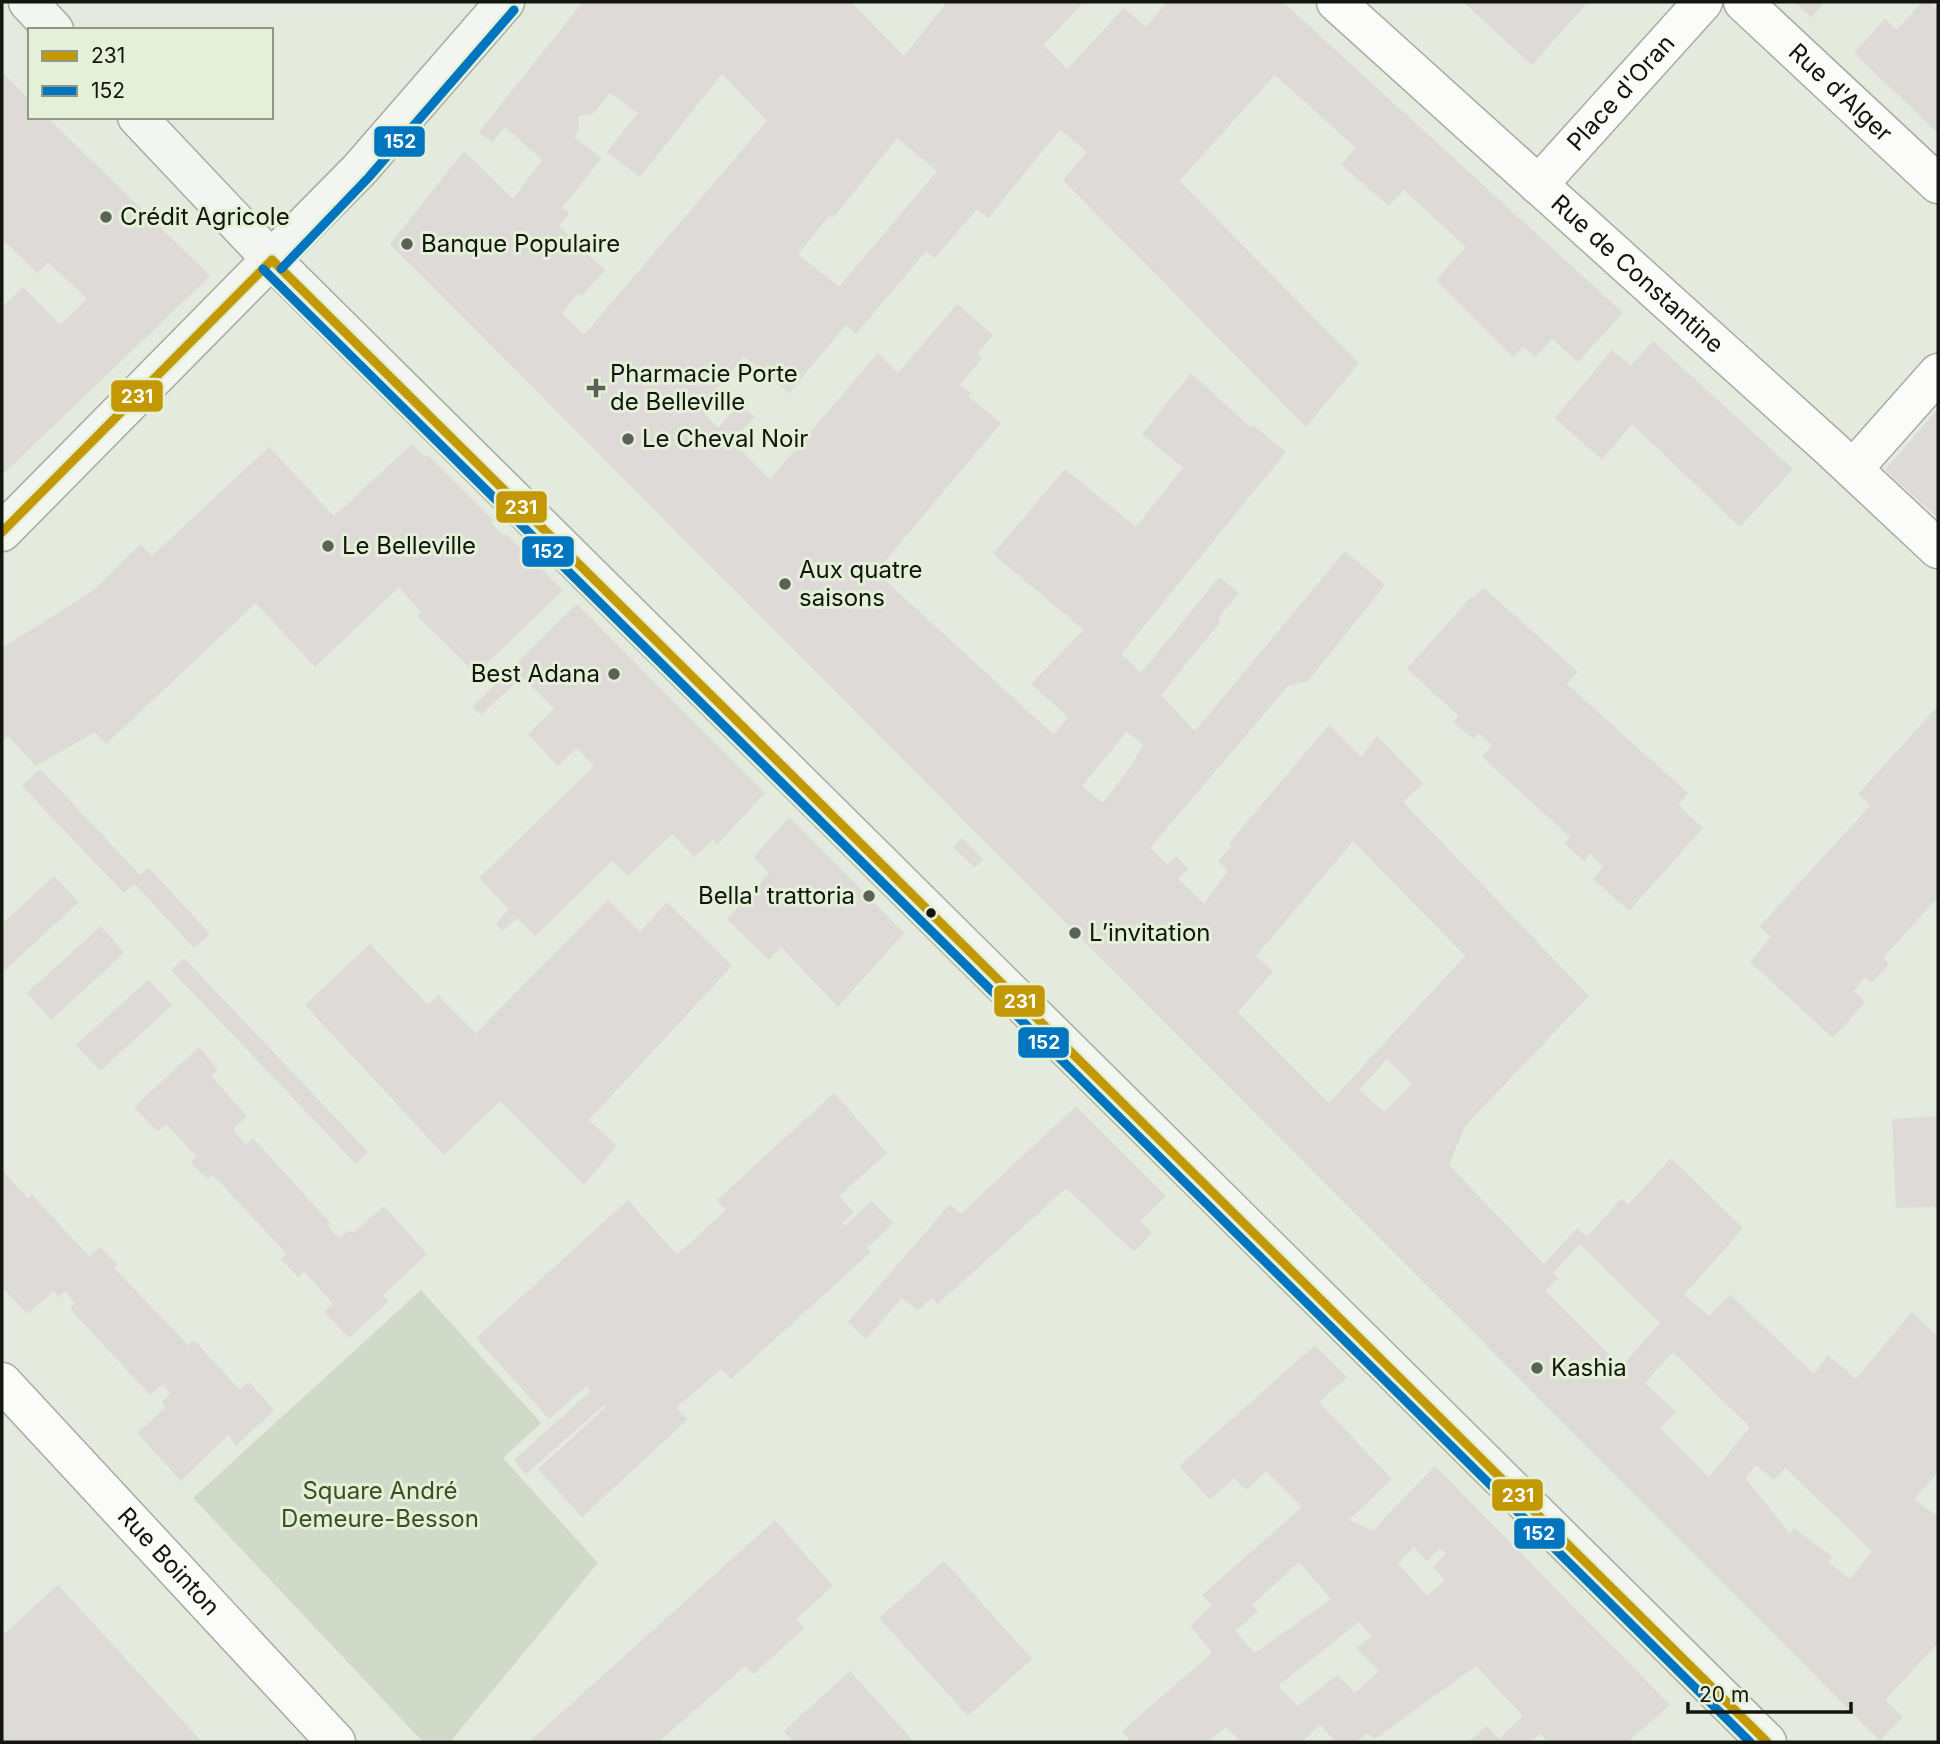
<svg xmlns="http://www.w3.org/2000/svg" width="1940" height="1744" font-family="Inter,sans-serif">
	<rect width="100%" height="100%" fill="#e4ebde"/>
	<path fill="#d1dac9" d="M421,1290L541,1423L503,1458L598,1563L450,1742H423L193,1498Z"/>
	<g fill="#dddad7" fill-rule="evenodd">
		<path d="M583,2H851L904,56L947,2H1084L1043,45L1067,69L1124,8L1146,27L1167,2H1283L1623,313L1578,362L1552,339L1535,357L1523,347L1513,357L1436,280L1466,247L1404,190L1389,206L1341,165L1356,148L1275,75L1179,181L1359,363L1306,427L1063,180L1087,152L1060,130L988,218L977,209L935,258L926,251L856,334L846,325L789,393L744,356L700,408L718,428L739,404L755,417L732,441L770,479L878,353L898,373L957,304L993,335L977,354L982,358L960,385L971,393L968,396L1001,423L876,572L1054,735L1068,717L1031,684L1084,630L993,554L1065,469L1136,527L1183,468L1142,434L1191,373L1250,427L1253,425L1286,452L1121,654L1141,673L1219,577L1239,593L1218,618L1221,621L1161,695L1195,731L1345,551L1385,585L1308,681L1288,686L1150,848L1167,865L1176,856L1188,869L1178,879L1204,904L1228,871L1218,861L1231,847L1229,843L1329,725L1361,757L1377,736L1423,783L1403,802L1589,996L1465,1126L1449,1165L1544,1264L1577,1228L1587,1237L1622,1198L1628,1205L1671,1158L1743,1228L1684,1295L1709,1316L1730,1295L1814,1374L1828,1355L1856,1379L1912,1312L1938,1337V1472L1914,1499L1938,1517V1643L1885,1700L1903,1717L1880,1741L390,244L464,151L513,199L542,160L505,127L492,143L479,132ZM722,74L767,121L584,335L562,313L578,293L582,296L605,270L559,226L570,213L562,208L602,158L574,137L579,131L578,116L593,114L610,93L638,113L607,152L640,177ZM897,138L937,171L839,287L798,254L829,216L833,218ZM1127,731L1143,745L1129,769L1103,803L1082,786ZM1353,841L1465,956L1329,1103L1238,1012L1273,971L1256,956ZM1387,1059L1412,1084L1384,1112L1359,1090ZM1580,1244L1660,1323L1621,1367L1545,1291L1558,1278L1553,1273ZM1673,1352L1750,1427L1709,1477L1660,1428L1676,1412L1645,1383ZM1756,1465L1774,1480L1785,1468L1872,1551L1850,1579L1828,1562L1833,1557L1794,1528L1790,1534L1745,1478Z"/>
		<path d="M1463,2H1588L1532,65Z"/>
		<path d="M1794,2H1825L1811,17Z"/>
		<path d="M1922,2H1929L1938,10V133L1854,53L1885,19L1897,30Z"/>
		<path d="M2,72L30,100V117H47L210,276L2,475V307L23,287L60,325L87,299L48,262L37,273L2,239Z"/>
		<path d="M1653,341L1793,469L1740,527L1632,424L1602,460L1555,418L1612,350L1631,366Z"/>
		<path d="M1938,409V518L1885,470Z"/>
		<path d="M412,444L425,457L427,454L493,520L491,523L504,536L506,534L563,590L476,674L417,616L421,612L399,587L315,667L256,603L106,744L95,732L36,766L8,736L2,742V648L91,592L141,544L152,556L269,447L334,516Z"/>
		<path d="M1483,587L1578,672L1567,683L1568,685L1688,793L1679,804L1680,807L1703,828L1629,911L1593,879L1603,866L1590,854L1584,861L1564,843L1570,837L1482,757L1492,745L1479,733L1473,739L1453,722L1459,716L1407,669L1472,596L1474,598Z"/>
		<path d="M577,604L765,793L717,845L713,840L694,857L672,834L628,876L612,861L535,936L517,918L503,931L496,924L509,909L479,878L594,766L577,748L558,766L528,734L554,709L522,677L481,715L472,707Z"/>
		<path d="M1938,706V897L1883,958L1889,964L1872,983L1865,977L1854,991L1865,1002L1833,1038L1750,962L1771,937L1760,926L1869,807V804L1858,794Z"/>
		<path d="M40,769L140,875L149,868L210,934L194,948L135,884L124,893L22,786Z"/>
		<path d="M789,817L904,933L838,1007L781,947L769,960L727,919L769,873L754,857Z"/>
		<path d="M962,838L983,859L975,868L953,847Z"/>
		<path d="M54,876L79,902L5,970L2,966V924Z"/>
		<path d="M608,900L640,932L667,902L732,966L589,1120L616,1146L584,1185L500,1101L444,1155L305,1005L370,944L428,1005L438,995L476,1033Z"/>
		<path d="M101,926L124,953L51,1020L27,993Z"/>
		<path d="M184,958L368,1152L356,1164L171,970Z"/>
		<path d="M148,980L172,1005L100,1071L76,1045Z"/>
		<path d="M199,1047L218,1070L211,1076L247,1116L233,1130L246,1145L253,1138L330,1223L328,1226L339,1239L349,1230L353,1233L384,1206L427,1254L383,1295L389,1301L349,1338L324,1312L333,1304L304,1271L298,1277L281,1259L287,1254L213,1175L208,1179L190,1162L197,1157L166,1124L158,1132L134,1107Z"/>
		<path d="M834,1093L887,1153L839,1196L854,1212L842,1223L845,1226L871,1201L893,1223L867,1248L871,1252L731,1379L721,1369L676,1408L688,1419L582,1517L538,1469L606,1407L604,1405L526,1474L514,1460L591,1391L586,1386L549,1419L476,1338L628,1200L677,1255L726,1210L717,1200Z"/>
		<path d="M1076,1106L1166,1196L1140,1221L1152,1233L1134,1252L1066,1188L938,1304L931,1298L918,1311L902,1298L866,1339L848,1322L950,1204L961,1214Z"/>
		<path d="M1938,1116V1211L1934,1207L1896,1208L1892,1119Z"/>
		<path d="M2,1170L28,1199L32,1195L89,1256L100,1247L118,1265L114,1268L188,1345L194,1340L240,1390L249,1382L274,1410L236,1446L228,1435L181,1481L137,1433L165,1408L162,1402L170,1393L163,1384L150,1395L70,1309L75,1303L65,1291L58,1297L54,1291L27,1314L2,1287Z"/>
		<path d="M1315,1345L1347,1377L1319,1402L1392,1479L1349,1520L1374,1531L1387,1515L1435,1466L1670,1705L1628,1742H1548L1540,1734L1530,1742H1468L1487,1726L1499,1739L1523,1716L1476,1666L1375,1739L1367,1733L1356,1742H1336L1320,1725L1302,1742H1241L1226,1727L1207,1742H1131L1122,1731L1212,1653L1191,1626L1212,1605L1202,1595L1302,1507L1266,1471L1247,1490L1234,1478L1210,1500L1179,1466ZM1414,1547L1427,1562L1440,1548L1446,1553L1433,1567L1445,1580L1427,1596L1398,1563ZM1299,1562L1331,1599L1255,1653L1235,1631L1258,1611L1252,1605ZM1359,1622L1372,1636L1356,1648L1379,1671L1355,1693L1337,1675L1298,1706L1278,1686Z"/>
		<path d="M775,1520L833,1586L796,1619L804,1628L754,1674L745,1666L661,1740L662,1742H529Z"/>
		<path d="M944,1561L1032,1659L968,1716L879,1618Z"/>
		<path d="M58,1585L202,1742H2V1636Z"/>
		<path d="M850,1671L914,1742H793L784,1731Z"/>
	</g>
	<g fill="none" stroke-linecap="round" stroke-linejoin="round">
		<defs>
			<g id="minor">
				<path id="s1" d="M1336,2L1830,448L1938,549"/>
				<path id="s2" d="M1743,2L1938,184"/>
				<path id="s3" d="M1538,185L1703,2"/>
				<path d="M1853,469L1938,373"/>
				<path id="s4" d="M2,1382L336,1742"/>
			</g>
			<g id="secondary">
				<path d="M28,2L54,30"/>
				<path d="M137,117L272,260L1767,1742"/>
				<path d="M2,532L360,169L505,2"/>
			</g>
		</defs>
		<use href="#minor" stroke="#a6aca2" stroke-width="41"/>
		<use href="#secondary" stroke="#a6aca2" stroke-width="41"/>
		<use href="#minor" stroke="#fbfcfa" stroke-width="38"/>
		<use href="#secondary" stroke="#f3f5f1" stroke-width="38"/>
		<defs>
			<g id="bus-1">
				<path d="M272,260L1767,1742"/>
				<path d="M2,532L272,260"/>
			</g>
			<g id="bus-2">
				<path d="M263,269L1750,1742"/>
				<path d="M281,269L369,177L514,10"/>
			</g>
		</defs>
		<use href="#bus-1" stroke="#e4f1d8" stroke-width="14"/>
		<use href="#bus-2" stroke="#e4f1d8" stroke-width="14"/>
		<use href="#bus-1" stroke="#c29804" stroke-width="9"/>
		<use href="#bus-2" stroke="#0075bf" stroke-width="9"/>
	</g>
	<g fill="#5c6157" stroke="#e4f1d8" stroke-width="2.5">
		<circle cx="106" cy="217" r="7"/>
		<circle cx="407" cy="244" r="7"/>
		<path d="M592.5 377.5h7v7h7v7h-7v7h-7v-7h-7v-7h7z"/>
		<circle cx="628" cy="439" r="7"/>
		<circle cx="328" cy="546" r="7"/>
		<circle cx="785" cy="584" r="7"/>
		<circle cx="614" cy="674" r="7"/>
		<circle cx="869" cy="896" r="7"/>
		<circle cx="1075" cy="933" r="7"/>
		<circle cx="1537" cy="1368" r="7"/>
	</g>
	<circle fill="#12160e" stroke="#e4f1d8" stroke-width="2.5" cx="931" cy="913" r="6"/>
	<g text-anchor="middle" stroke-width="6" stroke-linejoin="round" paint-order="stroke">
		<g font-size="24" fill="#12160e" stroke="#e4f1d8">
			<text dy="8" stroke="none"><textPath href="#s3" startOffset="124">Place d'Oran</textPath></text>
			<text dy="8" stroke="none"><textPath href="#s2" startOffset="133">Rue d'Alger</textPath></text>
			<text dy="8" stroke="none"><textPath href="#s1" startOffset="406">Rue de Constantine</textPath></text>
			<text dy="8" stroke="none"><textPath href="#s4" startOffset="245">Rue Bointon</textPath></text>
		</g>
		<g font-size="24" fill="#12160e" stroke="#e4f1d8" text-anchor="start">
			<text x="120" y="225">Crédit Agricole</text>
			<text x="421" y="252">Banque Populaire</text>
			<text x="610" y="382">Pharmacie Porte<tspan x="610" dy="28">de Belleville</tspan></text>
			<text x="642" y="447">Le Cheval Noir</text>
			<text x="342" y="554">Le Belleville</text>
			<text x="799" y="578">Aux quatre<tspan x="799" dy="28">saisons</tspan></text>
			<text x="600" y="682" text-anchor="end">Best Adana</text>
			<text x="855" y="904" text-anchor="end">Bella' trattoria</text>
			<text x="1089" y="941">L’invitation</text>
			<text x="1551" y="1376">Kashia</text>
		</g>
		<g font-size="24" fill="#3b5022" stroke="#e4f1d8">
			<text x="380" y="1499">Square André<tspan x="380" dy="28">Demeure-Besson</tspan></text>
		</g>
	</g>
	<g stroke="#e4f1d8" stroke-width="2.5">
		<rect x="373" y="125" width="53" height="33" rx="7" fill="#0075bf"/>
		<rect x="110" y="379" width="54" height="34" rx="7" fill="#c29804"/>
		<rect x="495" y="490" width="53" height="34" rx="7" fill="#c29804"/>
		<rect x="521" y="535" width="54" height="33" rx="7" fill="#0075bf"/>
		<rect x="993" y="984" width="53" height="34" rx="7" fill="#c29804"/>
		<rect x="1017" y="1026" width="53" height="33" rx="7" fill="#0075bf"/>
		<rect x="1491" y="1478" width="53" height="34" rx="7" fill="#c29804"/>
		<rect x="1513" y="1517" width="53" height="33" rx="7" fill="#0075bf"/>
	</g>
	<g font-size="19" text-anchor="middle" font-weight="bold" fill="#fff">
		<text x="400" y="148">152</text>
		<text x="137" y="403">231</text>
		<text x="521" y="514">231</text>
		<text x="548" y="558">152</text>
		<text x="1020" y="1008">231</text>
		<text x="1044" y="1049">152</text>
		<text x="1518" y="1502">231</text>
		<text x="1539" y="1540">152</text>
	</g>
	<rect width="1940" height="1744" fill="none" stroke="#12160e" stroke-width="7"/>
	<rect x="28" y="28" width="245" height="91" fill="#e4f1d8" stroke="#909987" stroke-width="2"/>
	<rect x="42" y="51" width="35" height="10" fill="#c29804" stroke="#909987" stroke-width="2"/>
	<text x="91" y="63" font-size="21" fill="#12160e">231</text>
	<rect x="42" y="86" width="35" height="10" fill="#0075bf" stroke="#909987" stroke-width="2"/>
	<text x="91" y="98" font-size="21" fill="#12160e">152</text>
	<path d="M1688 1702v10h163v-10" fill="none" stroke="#12160e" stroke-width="3.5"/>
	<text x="1699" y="1702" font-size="21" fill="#12160e" stroke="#e4f1d8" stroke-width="5" paint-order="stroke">20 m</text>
</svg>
